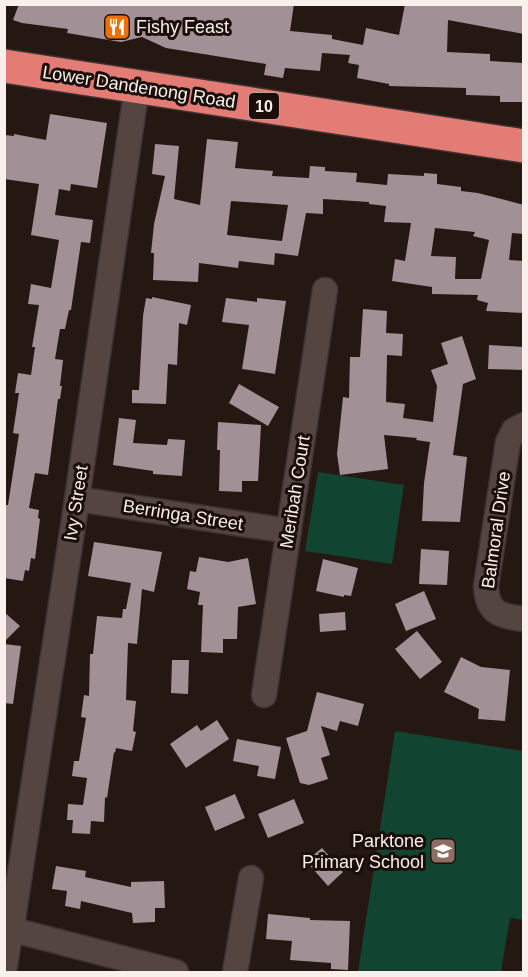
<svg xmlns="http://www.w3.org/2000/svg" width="528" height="977" font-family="Arial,sans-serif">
	<rect width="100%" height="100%" fill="#251712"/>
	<g fill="#114431">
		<path d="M318,472L404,485L392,564L305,551Z"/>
		<path d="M395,731L523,751V920L510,918L501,972H358Z"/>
	</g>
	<g fill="#a29097" fill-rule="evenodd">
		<path d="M19,4H294L290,31L332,35V39L363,45L366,28L399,35L405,4H524V34L448,20L447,52L490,54V61L523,63L522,102H500V96L466,95V88L389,86V84L357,78L359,65L348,63L350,55L322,53L320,71L285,68L283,78L264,75L266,64L166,48L142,37L121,42L67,33L68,29L22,23L13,20Z"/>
		<path d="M50,114L107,123L97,188L71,184L70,191L59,189L55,215L93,220L90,243L81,242L71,310H69L65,329H60L55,359L63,360L60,386H62L60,399H58L48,475L35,473L29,508L39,510L38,518L40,519L35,559L31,558L29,571L25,570L23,581L4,578V505H8L19,434L13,433L19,393H15L18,373L31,375L35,347H32L39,305L28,304L31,284L51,288L59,240L31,235L39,184L4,179V135L14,136V134L46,140Z"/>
		<path d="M207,139L238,142L235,168L273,171L272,176L309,178L310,166L325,167V171L357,173L356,182L387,185L388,174L424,176V173L437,174V184L461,187V191L478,193L524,205V234L512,233L509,260L524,261V313L486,311L488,303L477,300L478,295L432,294V287L392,281L395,259L405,261L411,223L384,222L386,206L369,204V202L323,199V214L306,213L298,256L275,253L274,265L239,261L238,268L199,263L198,282L153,280L154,253H151L154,224L165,176L152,174L155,144L179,146L174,199L200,205ZM231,201L288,205L282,241L227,235ZM435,228L475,232L473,236L489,240L481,279H455L456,257L431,256Z"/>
		<path d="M152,297L191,305L187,325L179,323L177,365L168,364L166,404L132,403V390H139L143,316L146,298L152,299Z"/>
		<path d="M226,298L257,302V298L286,301L275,374L242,369L249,325L222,322Z"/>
		<path d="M363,309L387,311L386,333L403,334L402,356L387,355L386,402L405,404L403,418L433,422L437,386L431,370L448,364L441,343L462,336L476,379L463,384L453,455L467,457L460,522L422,521L424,483L430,442L416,440L417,438L384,435L388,469L340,475L337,454L343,397L349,398L350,357H360Z"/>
		<path d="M489,345L524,347V370L488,369Z"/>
		<path d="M239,384L279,407L268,426L229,403Z"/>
		<path d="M119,418L136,420L133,443L167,445L168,439L185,440L182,476L153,474V471L113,465Z"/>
		<path d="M218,422L261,425L258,481H242V492L219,491L220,450H217Z"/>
		<path d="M94,542L162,552L154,592L142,589L137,644L128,643L126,700L136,701L133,731L136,732L132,751L116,748L115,753L114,752L107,798L105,797L104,822L91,821L90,834L72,833L73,820H67L68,804L83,805L87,778L72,776L74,761H79L86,718L81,717L84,695L89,696L90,654H93L97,616L122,618L123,609H126L131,583L88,576Z"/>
		<path d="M421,549L449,551L447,585L419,584Z"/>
		<path d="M199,557L228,562L248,558L256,604L238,607L237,639H223V653L201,652L203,605H198L200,592L187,589L190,571L196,572Z"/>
		<path d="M323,559L358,568L351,596L344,595V597L316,591Z"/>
		<path d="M424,591L436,619L406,631L395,604Z"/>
		<path d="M4,612L20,626L4,642Z"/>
		<path d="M345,612L346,630L320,632L319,614Z"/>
		<path d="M417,631L442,662L420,679L395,649Z"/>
		<path d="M4,644L21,646L13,704L4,703Z"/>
		<path d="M461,657L481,667L510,670L505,721L478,719L479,709L444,692Z"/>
		<path d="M172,660H189L188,694L171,693Z"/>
		<path d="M317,692L364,704L358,726L340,721L337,731L321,726L330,755L321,758L328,779L309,785L300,783L286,738L307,731Z"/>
		<path d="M217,720L229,739L186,768L170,744L197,725L201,731Z"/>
		<path d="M237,739L281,747L275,779L257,776L259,766L233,761Z"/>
		<path d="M235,794L245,818L215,831L205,807Z"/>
		<path d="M294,799L304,823L268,838L258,814Z"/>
		<path d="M322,848L343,872L328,886L306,861Z"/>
		<path d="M56,866L86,871L85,877L131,887V882L164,881L165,908H155V922L133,923L132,913L81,901L80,909L65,906L67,891L52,889Z"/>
		<path d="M268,914L310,918V920L350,921L348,970L331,969V963L290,960L292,941L266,939Z"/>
	</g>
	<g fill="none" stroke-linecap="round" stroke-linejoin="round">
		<defs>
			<g id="minor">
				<path d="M524,425L514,430L508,442L486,586C487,613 500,616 524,619"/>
				<path d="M77,499L289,531"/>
				<path d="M264,695L325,290"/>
				<path d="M13,919L77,499L137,86"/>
				<path d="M21,932L176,972"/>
				<path d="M4,972L9,940"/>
				<path d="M235,972L251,878"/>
			</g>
			<path id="highway" d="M4,66L524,146"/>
		</defs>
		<use href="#minor" stroke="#3c3331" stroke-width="27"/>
		<use href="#highway" stroke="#3c3331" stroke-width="36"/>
		<use href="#minor" stroke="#554540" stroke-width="24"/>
		<use href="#highway" stroke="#e37c75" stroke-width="33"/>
	</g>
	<defs>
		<symbol id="restaurant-square" viewBox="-11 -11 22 22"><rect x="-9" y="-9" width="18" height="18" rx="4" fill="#e8710a" stroke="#1b0e09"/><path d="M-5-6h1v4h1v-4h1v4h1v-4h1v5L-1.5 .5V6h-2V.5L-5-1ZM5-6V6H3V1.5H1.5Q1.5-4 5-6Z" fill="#fff"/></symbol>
		<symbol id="school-square" viewBox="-11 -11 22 22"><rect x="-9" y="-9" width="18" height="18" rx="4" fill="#8d6e63" stroke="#1b0e09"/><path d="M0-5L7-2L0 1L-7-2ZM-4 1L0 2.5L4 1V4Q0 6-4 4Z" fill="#fff"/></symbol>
	</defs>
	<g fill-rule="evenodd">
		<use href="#restaurant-square" x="102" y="12" width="30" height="30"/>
		<use href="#school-square" x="428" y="836" width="30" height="30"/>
	</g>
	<g text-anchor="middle" stroke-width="6" stroke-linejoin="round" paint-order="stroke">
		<rect fill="#1b0e09" stroke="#b6aca7" stroke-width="1.5" x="249" y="93" width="30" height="26" rx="4.5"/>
		<g font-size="16" font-weight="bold" fill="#f9efeb">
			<text x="264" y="112">10</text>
		</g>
		<g font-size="18" fill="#f9efeb" stroke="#1b0e09" text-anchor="start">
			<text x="136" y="33">Fishy Feast</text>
			<text x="424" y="847" text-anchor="end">Parktone<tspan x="424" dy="21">Primary School</tspan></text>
		</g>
		<g font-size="18" fill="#f9efeb" stroke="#1b0e09">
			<text transform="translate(139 87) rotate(9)" y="6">Lower Dandenong Road</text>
			<text transform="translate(295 492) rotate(-81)" y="6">Meribah Court</text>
			<text transform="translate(76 503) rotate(-81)" y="6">Ivy Street</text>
			<text transform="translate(183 515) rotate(9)" y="6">Berringa Street</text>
			<text transform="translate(496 530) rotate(-82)" y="6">Balmoral Drive</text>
		</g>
	</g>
	<rect width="528" height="977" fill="none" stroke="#f9efeb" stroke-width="12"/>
</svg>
